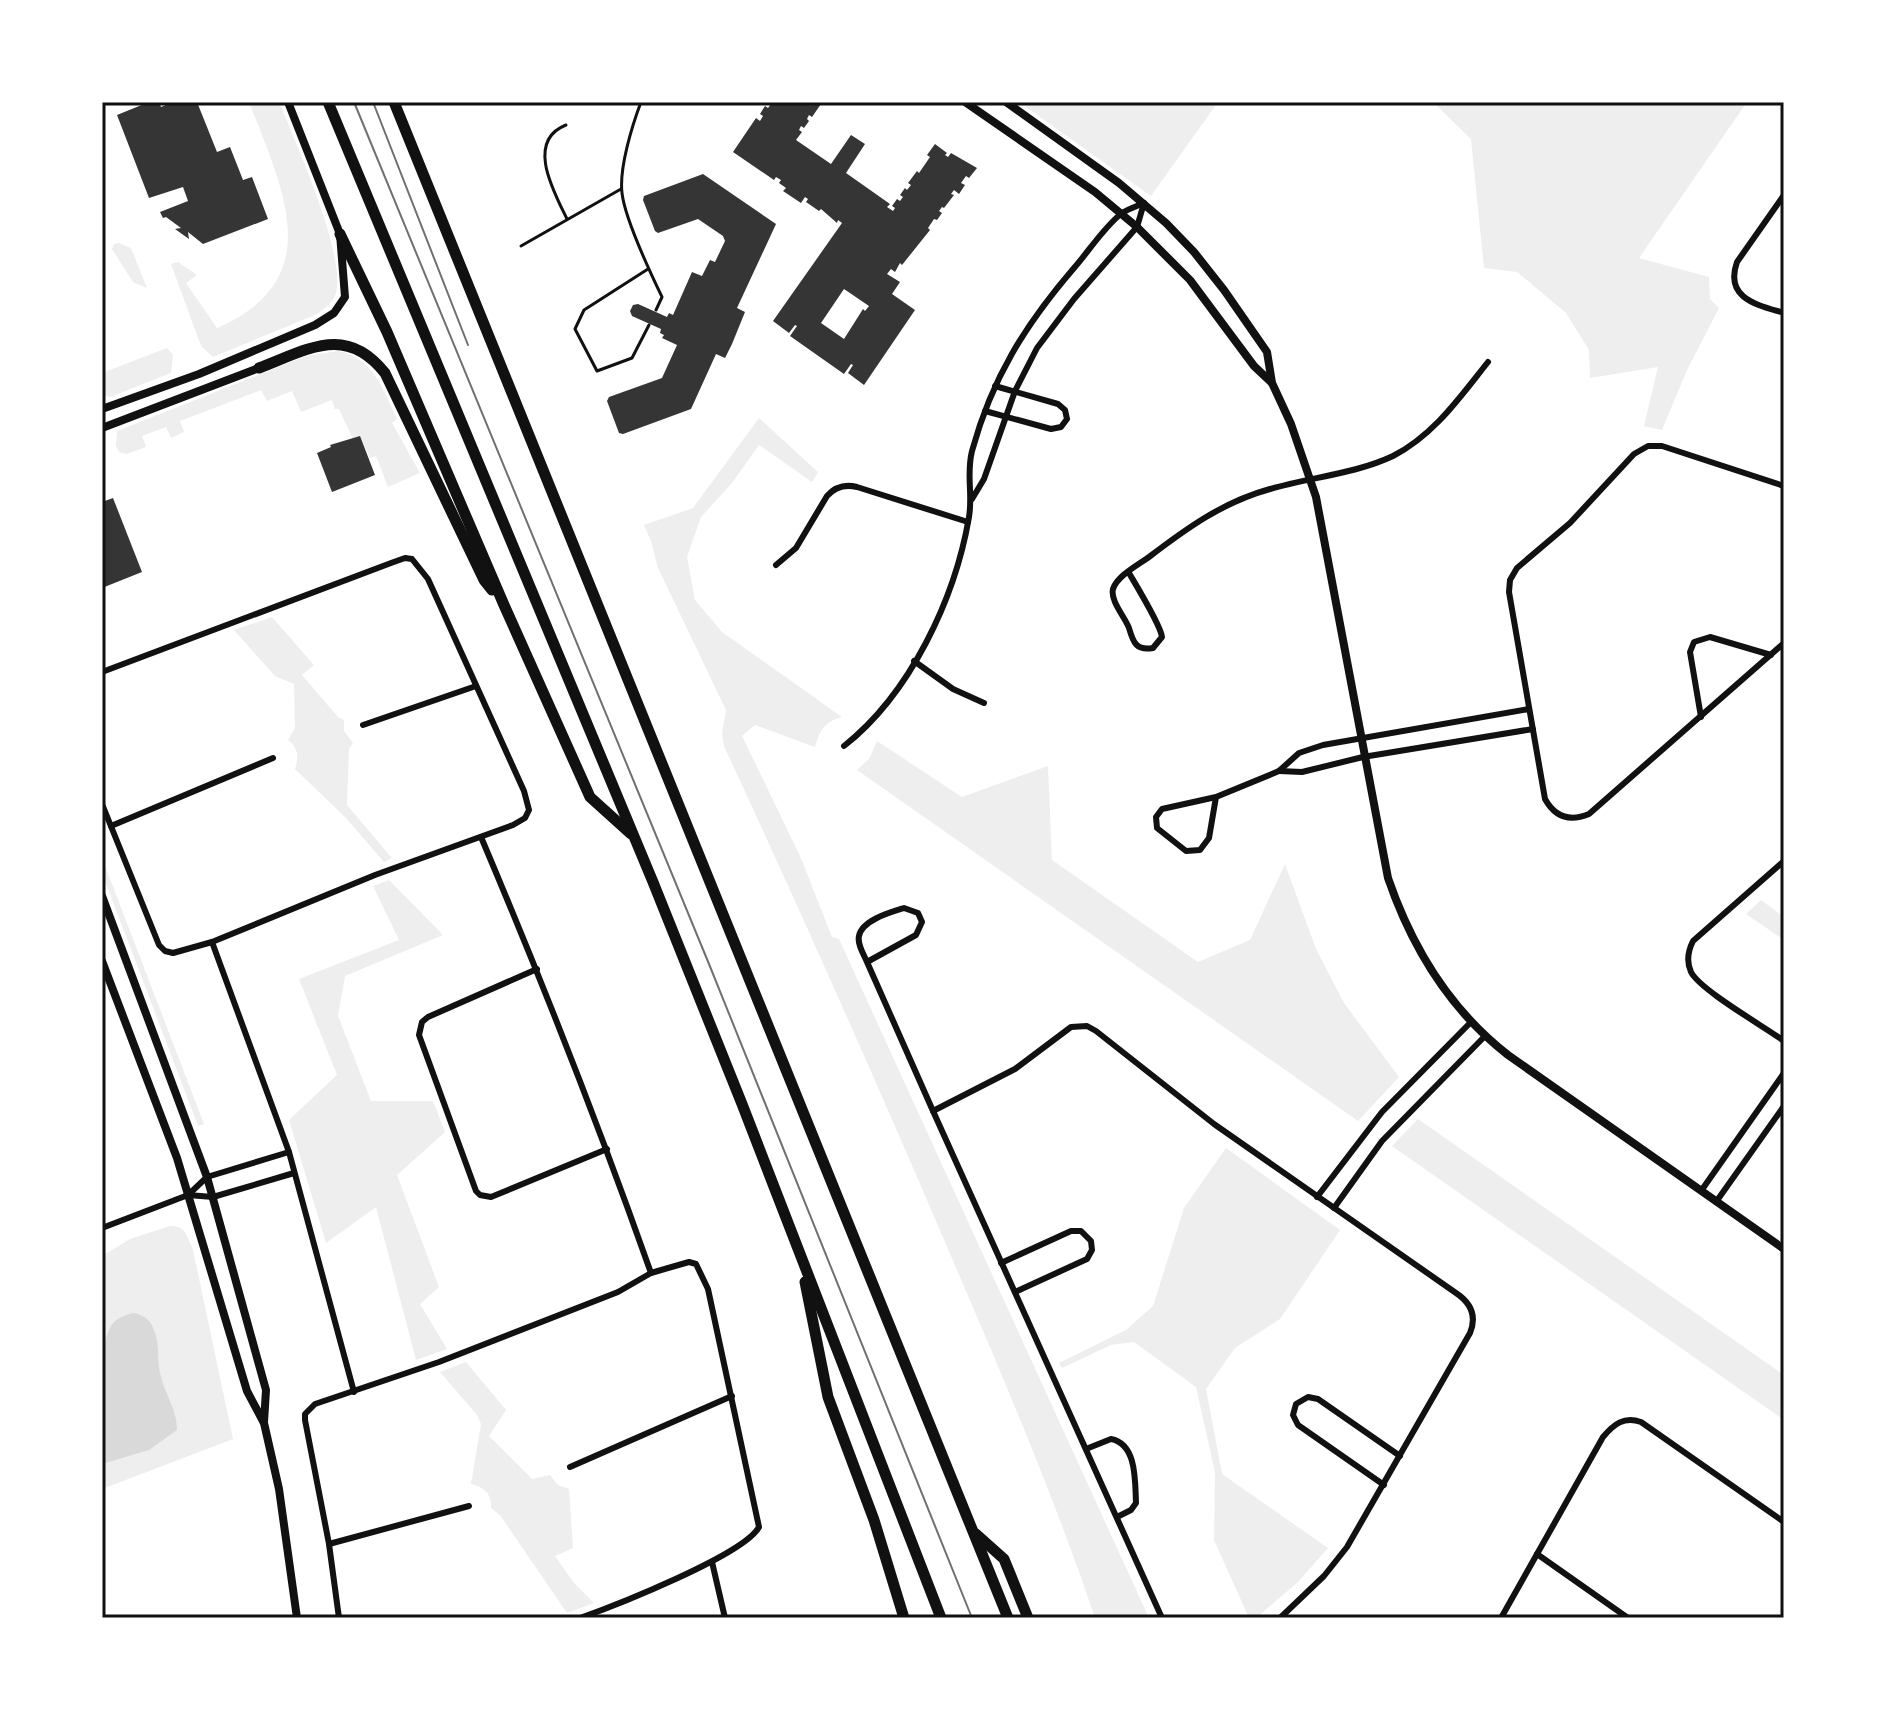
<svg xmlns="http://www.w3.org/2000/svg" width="1886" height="1720" font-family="Quicksand,sans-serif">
	<rect width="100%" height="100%" fill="#fff"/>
	<g fill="#eee">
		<path d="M249,102H279C295,141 346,254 336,293C333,303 323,310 315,315L213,357L201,346L171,264L178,262L197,275L186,283L217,328C330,279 282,188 249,102Z"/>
		<path d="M1019,102H1218L1151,196Z"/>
		<path d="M1433,102H1747L1639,258L1709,277L1710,299L1719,308L1687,370L1662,430L1644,426L1658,367L1590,378L1589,350L1566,313L1517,272L1484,268L1471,139Z"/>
		<path d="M119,243L131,248L147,288L133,282L112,249L114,244Z"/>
		<path d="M167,348L173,355L171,373L110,397L102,394V373Z"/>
		<path d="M338,351C373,357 383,389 397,419L392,423L420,473L388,487L376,456L370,458L360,437L353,439L339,409H335L332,400L301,412L292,391L267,401L261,390L180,421L184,432L171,438L166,427L142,436L146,447L127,454L119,452L116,446L117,431L306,356Z"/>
		<path d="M759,418L818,472L812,482L759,445L732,483L701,517L687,557L695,600L722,632L842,717C825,722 820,729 815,747L755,725L742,736L801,858L832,937L839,939L1149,1618H1095C1052,1490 998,1366 945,1242C874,1076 800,910 724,746L722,733L726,710L658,568L651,541L644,525L693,508Z"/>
		<path d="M272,617L314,665L302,675L338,717L344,720V731L353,743L349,749L347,805L392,858L384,862L345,817L295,769C299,757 298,747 288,740L295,728L294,684L275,676L234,630Z"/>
		<path d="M877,741L962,797L1048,766L1052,860L1198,962L1250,940L1285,864L1316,949L1344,1003L1399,1077L1358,1121L857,770L869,759Z"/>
		<path d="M102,858L204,1124L198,1126L102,873Z"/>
		<path d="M389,880L443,935L345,976L338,1016L371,1101H433L445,1132L397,1175L439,1287L420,1304L447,1349L416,1360L376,1207L326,1243L289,1120L337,1075L299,979L399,940L373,886Z"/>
		<path d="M1761,900L1784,917V940L1746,914Z"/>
		<path d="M1418,1119L1784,1375V1420L1392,1146Z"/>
		<path d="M1226,1148L1340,1230L1280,1319L1235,1348L1206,1389L1222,1474L1328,1548L1297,1583L1256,1618H1249L1214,1540L1215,1472L1196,1387L1134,1342L1111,1345L1062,1368L1059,1363L1126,1330L1153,1306L1184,1208Z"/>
		<path d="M170,1226C186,1226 187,1236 193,1250L233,1439L102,1489V1256L130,1239Z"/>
		<path d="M466,1362L506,1410L489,1436L532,1479L550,1475L558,1485L569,1489L573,1548L555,1556L574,1583L594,1603L567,1613L500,1515L491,1508C492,1494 484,1487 471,1484L481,1424L477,1415L440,1372Z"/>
	</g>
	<path fill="#d9d9d9" d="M134,1313C143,1315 150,1319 153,1328C161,1344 156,1360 161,1377C166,1396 177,1410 177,1430L149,1450L102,1464C102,1428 95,1362 109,1330C113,1319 124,1315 134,1313Z"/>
	<g fill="#353535" fill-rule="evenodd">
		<path d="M149,102H159L161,107L173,102H197L217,152L230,147L243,180L252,177L268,219L203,244L188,232L189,239L175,229L181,228L166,217L163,218L160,212L188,201L183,187L149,198L117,115Z"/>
		<path d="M767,102L821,104L812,117L809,115L807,119L809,121L804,128L801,126L799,130L802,132L796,140L831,164L851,135L865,144L846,173L890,204L887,207L893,211L895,208L892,206L897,199L900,201L903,197L900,195L905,188L907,190L911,185L908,183L917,171L919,173L930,157L927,155L935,144L947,153L945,155L948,157L951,153L977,168L969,178L966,176L961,183L965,185L959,194L954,190L951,194L954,195L944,208L942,207L939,211L942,213L937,220L934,219L928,228L930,230L902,265L900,263L895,272L891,269L887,274L900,282L892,294L915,310L864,385L848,373L853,365L851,364L844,374L790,336L797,326L795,325L789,333L773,321L842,223L838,220L837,223L821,209L819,211L806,202L808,199L805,197L801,203L783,191L786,188L779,183L781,180L776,177L774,180L733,152L756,118L760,121L763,116L760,114L765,106L768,108L771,104ZM844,289L869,306L865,311L863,309L844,339L821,323Z"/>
		<path d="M703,174L776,224L737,308L745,312L732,344L725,358L716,354L691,409L623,434L619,433L607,401L609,397L662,378L677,345L662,338L664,335L660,333L661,329L632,316L630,311L633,305L638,304L667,317L669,313L673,315L692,272L702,276L710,260L715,262L725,241L723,236L698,219L658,233L655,231L643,200L644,196Z"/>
		<path d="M360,436L375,475L332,492L317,453L331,447L330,445Z"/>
		<path d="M113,498L142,572L102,588V502Z"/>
	</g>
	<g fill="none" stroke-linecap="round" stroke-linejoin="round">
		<g stroke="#111" stroke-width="3">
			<path d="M641,102C632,126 619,168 622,193C625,220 650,272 662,297L656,310"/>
			<path d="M566,125C525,141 554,192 567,219"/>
			<path d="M521,246L621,189"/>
			<path d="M648,269L584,310L575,329L597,371L632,358L649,325"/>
		</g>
		<g stroke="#111" stroke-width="6">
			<path d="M1784,195L1737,262C1724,299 1758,305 1784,313"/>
			<path d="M985,411L1051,429L1061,427L1067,419L1065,410L1058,404L995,386"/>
			<path d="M1784,486L1662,446H1648L1634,454L1570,523L1517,568L1510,580L1509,592L1545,799C1555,817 1570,822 1589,814L1784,643"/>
			<path d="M972,499L984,479L1015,391L1037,348L1074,299L1137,227L1144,203"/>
			<path d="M776,565L796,548L827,496C835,487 845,484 857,487L968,522"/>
			<path d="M1129,573C1136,585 1161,626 1162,637L1153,648C1136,651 1133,642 1129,628C1125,617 1110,601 1113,589C1117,576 1138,565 1149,557C1187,528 1223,502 1270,489C1311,477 1355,474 1393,456C1434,435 1460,397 1488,362"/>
			<path d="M914,661L953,689L984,703"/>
			<path d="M102,672L391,563L405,558L412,559L428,579L524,791L529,810L525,818L513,825L375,875L212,942L173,953L165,951L159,945L102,804"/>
			<path d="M1701,717L1690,652L1694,642L1710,637L1771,655"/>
			<path d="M363,725L476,686"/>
			<path d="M844,746C910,694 955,599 969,517C973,493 966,475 972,451C992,378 1025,325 1074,268C1089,251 1104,227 1122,213C1128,209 1137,206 1144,203"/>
			<path d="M1279,771L1302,772L1363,757L1533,729"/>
			<path d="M1216,797L1209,838L1200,850L1186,851L1157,828L1156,817L1162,809L1216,797L1279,771L1299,753L1323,745L1529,709"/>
			<path d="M111,826L273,758"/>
			<path d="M481,837C542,981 599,1126 651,1273"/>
			<path d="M1784,861L1693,941C1688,951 1686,961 1691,972C1700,990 1765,1027 1784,1041"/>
			<path d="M212,942L289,1152L354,1392"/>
			<path d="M867,962L916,935L922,922L918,913L904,908C891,912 862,920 859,936C857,944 864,955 867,962L933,1111"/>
			<path d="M537,969L428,1017L422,1022L419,1035L476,1191L480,1195L491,1197L607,1149"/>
			<path d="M1701,1191L1784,1073"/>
			<path d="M188,1195L213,1197L294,1173"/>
			<path d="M1317,1197L1382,1112L1471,1022"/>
			<path d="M1716,1202L1784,1106"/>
			<path d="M1334,1208L1382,1141L1485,1036"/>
			<path d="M102,1228L188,1195L207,1177L289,1152"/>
			<path d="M1001,1263L1071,1231H1081L1091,1241L1092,1250L1087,1259L1015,1292"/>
			<path d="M1086,1449L1111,1439C1137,1444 1135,1481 1136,1503L1131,1510L1117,1517"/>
			<path d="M570,1467L732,1396"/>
			<path d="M1384,1485L1298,1425L1293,1415L1296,1404L1308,1397L1318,1399L1400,1456"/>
			<path d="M329,1544L469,1506"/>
			<path d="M1537,1554L1628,1618"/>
			<path d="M712,1562L725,1618"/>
			<path d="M339,1618L329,1544L305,1420V1414L315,1404L439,1362L618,1292L651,1273L689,1262L696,1264L708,1289L759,1527C744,1555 614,1606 580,1618"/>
			<path d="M1162,1618L933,1111L1015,1069L1071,1027L1087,1026L1096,1031L1214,1124L1456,1293C1471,1303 1477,1316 1470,1333L1347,1547L1324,1576L1280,1618"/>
			<path d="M1501,1618L1603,1437C1614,1424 1624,1416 1641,1422L1784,1522"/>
		</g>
		<g stroke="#111" stroke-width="8">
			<path d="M965,102L1095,192L1137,227L1190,280L1254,366L1271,382"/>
			<path d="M1006,102L1119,183L1166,223L1194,252L1224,290L1267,352L1272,383L1291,424L1316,497L1388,878C1412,948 1449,1009 1508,1055L1784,1249"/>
			<path d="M102,409L199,374L315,325L334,313L345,297L340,234L288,102"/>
			<path d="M102,428L259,368"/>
			<path d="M102,896L207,1177L266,1390L264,1422"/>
			<path d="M102,961L177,1158L247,1391L264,1423L279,1489L297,1618"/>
		</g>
		<g stroke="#111" stroke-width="11">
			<path d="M328,102L653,882L742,1104L941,1618"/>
			<path d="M394,102L1008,1618"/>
			<path d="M340,234L387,332L504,605L590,797L631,834"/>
			<path d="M259,368C309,349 346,324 385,373L484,580L492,590"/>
			<path d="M805,1282L828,1397L874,1520L904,1618"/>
			<path d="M976,1534L1004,1559L1028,1618"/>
		</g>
		<g stroke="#707070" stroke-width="2">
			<path d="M354,102L709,964L972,1618"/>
			<path d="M373,102L468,345"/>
		</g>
	</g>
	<rect width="1886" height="1720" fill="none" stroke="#ffffff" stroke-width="208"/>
	<rect x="104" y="104" width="1678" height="1512" fill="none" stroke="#111" stroke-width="3"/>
</svg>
